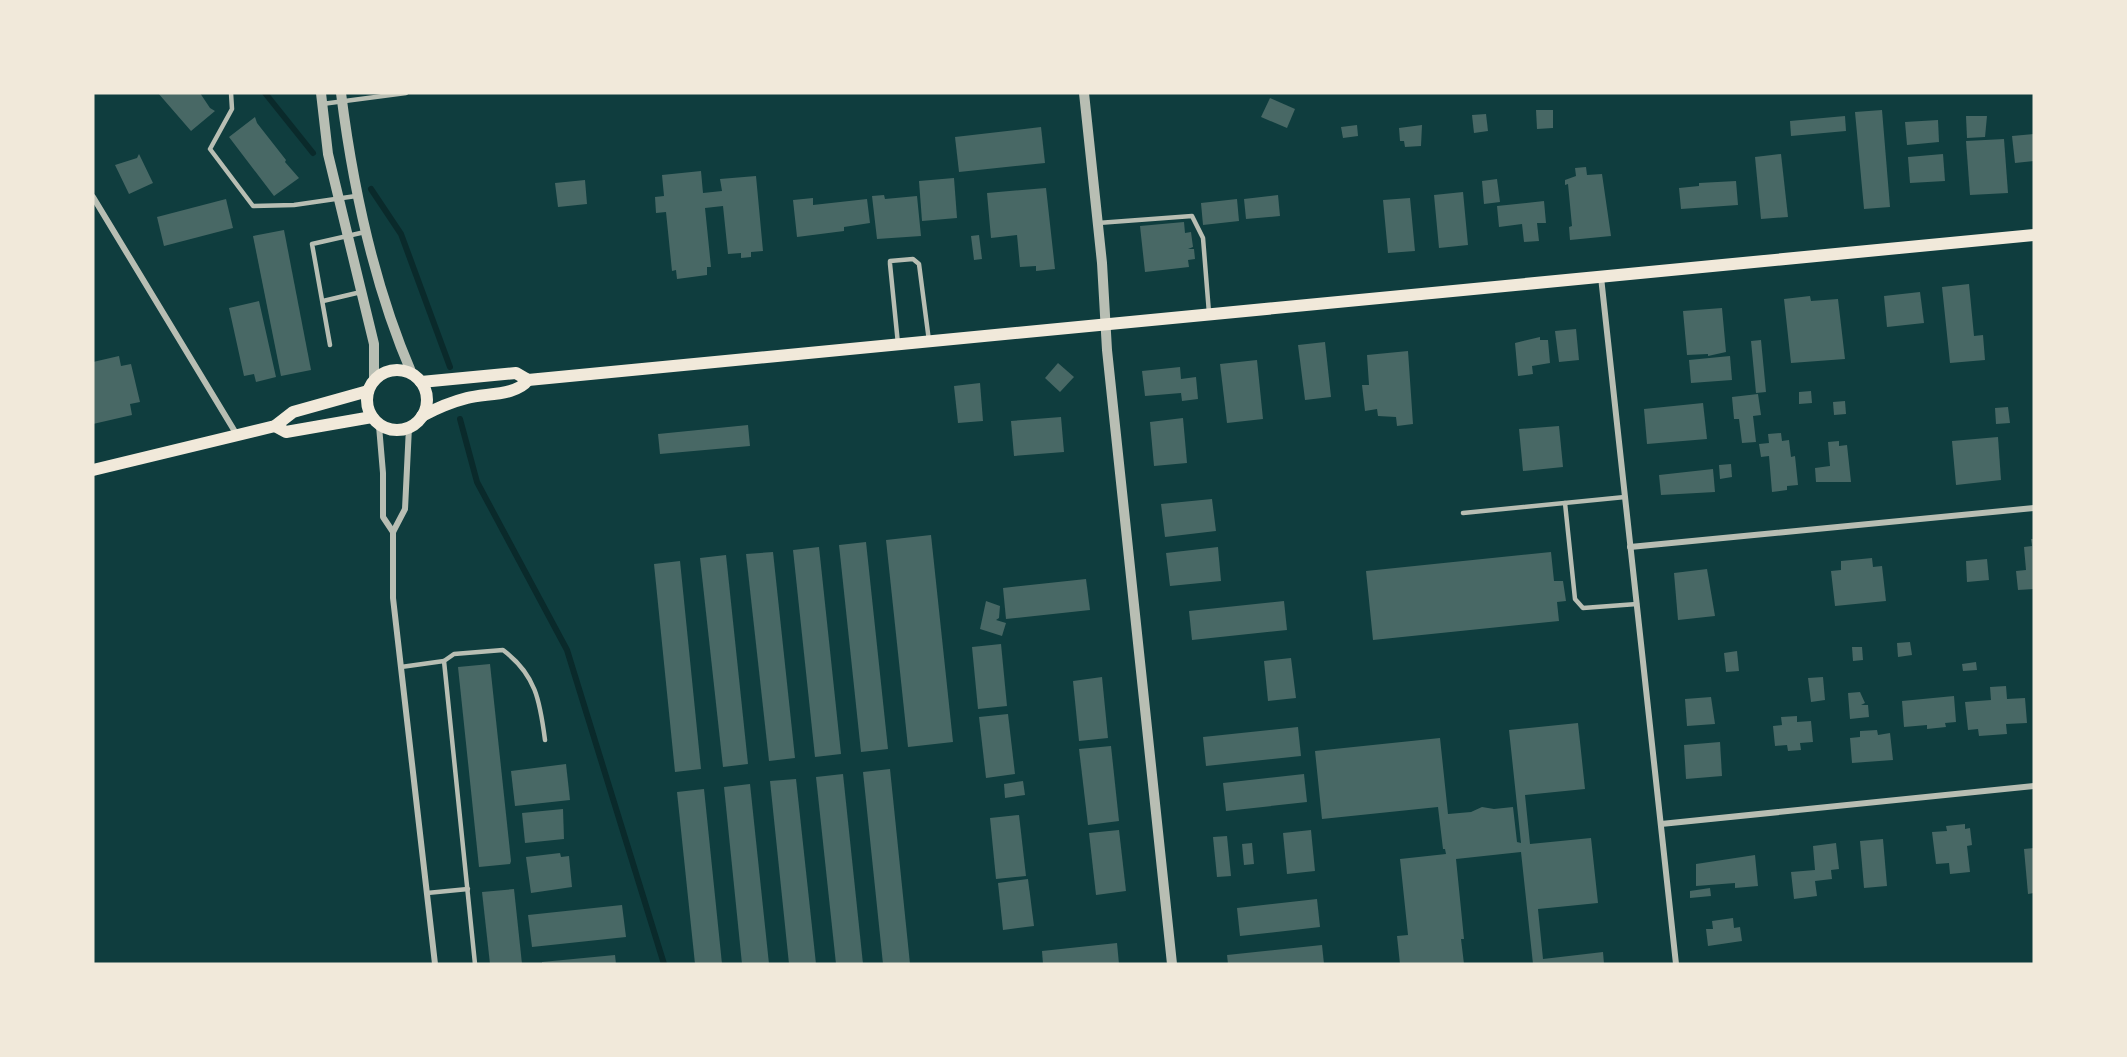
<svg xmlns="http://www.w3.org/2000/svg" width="2127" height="1057" font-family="Helvetica,sans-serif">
	<rect width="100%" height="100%" fill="#0f3d3e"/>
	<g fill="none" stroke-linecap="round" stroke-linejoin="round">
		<g stroke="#0a2a2b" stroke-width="6">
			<path d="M265,93L313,153"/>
			<path d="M371,189L401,234L450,367"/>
			<path d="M460,419L477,482L567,650L664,964"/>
		</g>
	</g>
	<g fill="#486865">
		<path d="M158,93H200L210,108L215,111L191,131Z"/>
		<path d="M1270,98L1295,109L1287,128L1261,117Z"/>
		<path d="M1536,110H1553V128L1537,129Z"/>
		<path d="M1882,110L1890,207L1864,209L1855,112Z"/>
		<path d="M1486,114L1488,131L1474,133L1472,115Z"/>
		<path d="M1845,116L1846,131L1791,136L1790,121Z"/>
		<path d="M1966,116H1987L1985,137L1967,138Z"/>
		<path d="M255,117L257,123L286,160L285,162L299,178L274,196L229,137Z"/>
		<path d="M1938,120L1939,142L1907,145L1905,122Z"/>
		<path d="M1357,125L1358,136L1343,138L1341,127Z"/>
		<path d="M1422,125L1421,146L1405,147L1404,141H1400L1399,128Z"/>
		<path d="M1041,127L1045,163L959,172L955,137Z"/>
		<path d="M2034,134V161L2015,163L2012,136Z"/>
		<path d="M2004,139L2008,193L1970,195L1966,141Z"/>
		<path d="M139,154L153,183L129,194L115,165L137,158Z"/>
		<path d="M1781,154L1788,217L1761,219L1755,157Z"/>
		<path d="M1943,154L1945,181L1910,183L1908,157Z"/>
		<path d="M1586,167L1587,175L1602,174L1611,236L1570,240L1569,227L1572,226L1568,184L1565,185V180L1576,176L1575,168Z"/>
		<path d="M701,171L703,193L722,191L720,179L756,176L763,251L751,252V257L741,258V253L728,254L723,206L705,208L711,267H707V275L677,279L676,270L672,271L666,212L656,213L655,197L664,196L662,175Z"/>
		<path d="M954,178L957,218L922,221L919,181Z"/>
		<path d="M1497,179L1500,202L1484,204L1482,181Z"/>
		<path d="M585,180L587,204L558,207L555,183Z"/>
		<path d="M1736,181L1738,205L1681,209L1679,188L1699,186V183Z"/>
		<path d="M1046,188L1055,269L1036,271V266L1020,267L1017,235L991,238L987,193Z"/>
		<path d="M1463,192L1468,245L1439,248L1434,195Z"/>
		<path d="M884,195L885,199L917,196L921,236L877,239L872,196Z"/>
		<path d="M1278,195L1280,216L1246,219L1244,199Z"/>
		<path d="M813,198V205L867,199L870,223L844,227V231L797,237L793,200Z"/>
		<path d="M1410,198L1415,251L1388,253L1383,200Z"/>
		<path d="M226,199L233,228L164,246L157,217Z"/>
		<path d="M1237,199L1239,221L1203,225L1201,203Z"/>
		<path d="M1544,201L1546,223H1537L1539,241L1524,242L1522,224L1499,227L1497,206Z"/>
		<path d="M1184,222L1185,233L1191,232L1193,247L1188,249H1194L1195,259L1188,260L1189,267L1145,272L1140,226Z"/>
		<path d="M284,230L311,370L281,376L253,236Z"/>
		<path d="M979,235L982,259L974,260L971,236Z"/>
		<path d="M1969,284L1974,336L1983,335L1985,360L1950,363L1942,287Z"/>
		<path d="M1920,292L1924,323L1887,327L1884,296Z"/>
		<path d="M1810,296L1811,301L1838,299L1845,359L1791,363L1784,299Z"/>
		<path d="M259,301L276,377L256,382L254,374L244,376L229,308Z"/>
		<path d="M1722,308L1726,352L1708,356V354L1687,355L1683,311Z"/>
		<path d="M1576,329L1579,360L1559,362L1555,331Z"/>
		<path d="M1540,337V340H1548L1550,363L1532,366L1533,374L1518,376L1515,343Z"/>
		<path d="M1761,340L1766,392L1756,393L1751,341Z"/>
		<path d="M1325,342L1331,397L1305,400L1298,345Z"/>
		<path d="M1408,351L1413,424L1397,426L1396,417L1378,416L1377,409L1365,411L1362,385H1369L1367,355Z"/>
		<path d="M119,356L121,366L131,364L140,402L130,404L132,415L93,424V362Z"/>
		<path d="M1730,356L1732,380L1691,383L1689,360Z"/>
		<path d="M1257,360L1263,419L1227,423L1220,364Z"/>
		<path d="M1058,363L1074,377L1060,392L1045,378Z"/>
		<path d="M1180,367L1181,379L1196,377L1198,399L1182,401L1181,393L1145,396L1142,371Z"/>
		<path d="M980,383L983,421L958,423L954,386Z"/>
		<path d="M1811,391L1812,403L1799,404V392Z"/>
		<path d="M1758,394L1761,415L1753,416L1756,442L1742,443L1739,419H1734L1732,397Z"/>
		<path d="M1845,401L1846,414L1834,415L1833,402Z"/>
		<path d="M1703,403L1707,439L1647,444L1644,409Z"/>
		<path d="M2008,407L2010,423L1996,424L1995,408Z"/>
		<path d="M1061,417L1064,452L1014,456L1011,421Z"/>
		<path d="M1183,418L1187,463L1154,466L1150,422Z"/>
		<path d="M748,425L750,446L660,454L658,434Z"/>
		<path d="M1559,426L1563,467L1523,471L1519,429Z"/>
		<path d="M1781,433L1782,441L1789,440L1791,457L1795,456L1798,485L1787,486V490L1772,492L1769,456L1761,457L1759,444L1769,443L1768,434Z"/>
		<path d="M1998,437L2001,480L1956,485L1952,441Z"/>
		<path d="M1839,441V446L1847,445L1851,482H1816L1815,468L1830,466L1828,442Z"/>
		<path d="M1731,464L1732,477L1720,479L1719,465Z"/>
		<path d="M1713,469L1715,492L1661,495L1659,475Z"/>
		<path d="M1212,499L1216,531L1165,537L1161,504Z"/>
		<path d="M931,535L953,742L908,747L886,540Z"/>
		<path d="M2031,539H2034V589L2018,590L2016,571L2026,570L2024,547L2032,546Z"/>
		<path d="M866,542L888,749L861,752L839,545Z"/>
		<path d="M819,547L841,754L815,757L793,550Z"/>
		<path d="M1218,547L1221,581L1170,586L1166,553Z"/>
		<path d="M773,552L795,758L769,761L746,554Z"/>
		<path d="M1551,552L1554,581H1563L1566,601L1557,602L1559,621L1373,640L1366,571Z"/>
		<path d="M726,555L748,764L723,767L700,558Z"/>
		<path d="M1872,558L1873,567L1882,566L1886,601L1835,606L1831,571L1841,570V561Z"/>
		<path d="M1987,559L1989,580L1967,582L1966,561Z"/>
		<path d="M680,561L701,769L675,772L654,564Z"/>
		<path d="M1707,569L1715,616L1678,620L1674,573Z"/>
		<path d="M1086,579L1090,610L1006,619L1003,588Z"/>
		<path d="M986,601L1000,606L999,618L996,620L1006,623L1002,636L980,629Z"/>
		<path d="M1284,601L1287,630L1192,640L1189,611Z"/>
		<path d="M1910,642L1912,655L1898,657L1897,643Z"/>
		<path d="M1001,644L1007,706L978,709L972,647Z"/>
		<path d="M1852,647H1862L1863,660L1853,661Z"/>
		<path d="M1737,651L1739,671L1726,672L1724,653Z"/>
		<path d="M1291,658L1296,698L1268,701L1264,661Z"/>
		<path d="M1976,662L1977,670L1963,671L1962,664Z"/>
		<path d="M490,664L511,861L510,864L479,867L458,667Z"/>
		<path d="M1102,677L1108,738L1079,741L1073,681Z"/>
		<path d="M1823,677L1825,700L1811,702L1808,678Z"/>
		<path d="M2006,686L2007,699L2025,698L2027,723L2006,724L2007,734L1979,736L1978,729L1968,730L1965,702L1991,700L1990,687Z"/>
		<path d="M1860,692L1865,703L1861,705H1868L1869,717L1850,719L1848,693Z"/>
		<path d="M1954,696L1956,722L1945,723L1946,727L1927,729V725L1904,727L1902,701Z"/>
		<path d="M1711,697L1715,724L1687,726L1685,699Z"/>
		<path d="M1008,714L1015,774L986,778L979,717Z"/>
		<path d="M1797,716V722L1811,721L1813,742L1800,743L1801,750L1788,751L1787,745L1775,746L1773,726L1782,725L1781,717Z"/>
		<path d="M1578,723L1585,789L1525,795L1530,844L1591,838L1598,903L1538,909L1543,959L1603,952L1604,964H1533L1521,852L1456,859L1464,939H1461L1464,964H1400L1397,936L1408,935L1400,859L1446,854L1445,849H1443L1438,807L1322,819L1315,751L1440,738L1448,814L1471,812L1482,807L1494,809L1513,807L1517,842L1521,843L1509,730Z"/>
		<path d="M1298,727L1301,756L1206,766L1203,737Z"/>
		<path d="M1877,730L1878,735L1890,733L1893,760L1852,763L1850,738L1860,737V731Z"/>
		<path d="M1720,742L1722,776L1686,779L1684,745Z"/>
		<path d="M1111,746L1119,821L1088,825L1079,749Z"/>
		<path d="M566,764L570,800L515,806L511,771Z"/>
		<path d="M890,769L910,964H883L863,772Z"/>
		<path d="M843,774L863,964H836L816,777Z"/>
		<path d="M1304,774L1307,802L1226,811L1223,783Z"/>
		<path d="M796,779L816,964H789L770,781Z"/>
		<path d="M1023,781L1025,795L1005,798L1004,784Z"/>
		<path d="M750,784L769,964H742L724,787Z"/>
		<path d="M704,789L722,964H695L677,792Z"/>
		<path d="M563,809L564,839L525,843L522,813Z"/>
		<path d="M1019,815L1026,876L996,879L990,818Z"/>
		<path d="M1965,824V829L1970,828L1972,845L1967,846L1970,872L1950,874L1949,863L1936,864L1932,832L1947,831L1946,826Z"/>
		<path d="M1119,830L1126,891L1096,895L1089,833Z"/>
		<path d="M1311,830L1315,871L1287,874L1283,833Z"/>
		<path d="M1227,836L1231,876L1217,877L1213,837Z"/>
		<path d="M1883,839L1887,886L1864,888L1860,841Z"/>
		<path d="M1252,843L1254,864L1244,865L1242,844Z"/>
		<path d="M1836,843L1839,869L1831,870L1832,879L1815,881L1817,896L1794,899L1791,872L1815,870L1813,846Z"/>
		<path d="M2034,848V893L2028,894L2024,849Z"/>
		<path d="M560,853L561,857L569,856L572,887L531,893L526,857Z"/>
		<path d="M1755,855L1758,886L1735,888V883L1696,886V864Z"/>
		<path d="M1028,879L1034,926L1003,930L998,883Z"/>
		<path d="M1710,888L1711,896L1690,898V891Z"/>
		<path d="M514,889L522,964H490L482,892Z"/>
		<path d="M1317,899L1320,927L1240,936L1237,908Z"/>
		<path d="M622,905L626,937L532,947L528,915Z"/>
		<path d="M1733,918L1734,928L1740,927L1742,941L1708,946L1706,929H1713L1712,921Z"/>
		<path d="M1117,943L1119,964H1043L1042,951Z"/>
		<path d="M1322,945L1324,964H1228L1227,955Z"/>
		<path d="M615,955L616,964H542V962Z"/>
	</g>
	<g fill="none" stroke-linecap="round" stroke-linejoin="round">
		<g stroke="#b8beb3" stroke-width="4.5">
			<path d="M231,93L232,109L210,149L253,206L294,205L356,196"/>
			<path d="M322,104L406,93"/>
			<path d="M1098,223L1192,216L1203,238L1209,313"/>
			<path d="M323,301L361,292"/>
			<path d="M898,344L890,264V261L913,259L919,264L929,341"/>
			<path d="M330,345L312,244L365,232"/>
			<path d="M1565,503L1575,599L1583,608L1637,604"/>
			<path d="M1463,513L1625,497"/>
			<path d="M401,667L444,661"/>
			<path d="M427,893L468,889"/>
			<path d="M475,964L444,661L454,654L503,650C536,675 540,701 545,740"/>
		</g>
		<g stroke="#b8beb3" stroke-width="6">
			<path d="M93,197L237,435"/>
			<path d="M1601,277L1676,964"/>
			<path d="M379,426L383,473V517L393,532"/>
			<path d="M409,427L405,509L393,532V598L435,964"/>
			<path d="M1630,547L2034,508"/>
			<path d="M1661,824L2034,786"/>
		</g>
		<g stroke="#b8beb3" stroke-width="10">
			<path d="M321,93L328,154L374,344V380"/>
			<path d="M341,93C353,188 374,286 412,374"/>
			<path d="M1084,93L1102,263L1107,350L1172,964"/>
		</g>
		<g stroke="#f1e9da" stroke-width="12">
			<circle cx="397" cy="400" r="30"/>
			<path d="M421,382L516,373L528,380L2034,235"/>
			<path d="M422,416C437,408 451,402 467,398C486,393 516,396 528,380"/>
			<path d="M275,426L286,432L372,417"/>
			<path d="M93,470L275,426L293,412L368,391"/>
		</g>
	</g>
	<rect width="2127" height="1057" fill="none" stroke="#f1e9da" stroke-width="189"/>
</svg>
